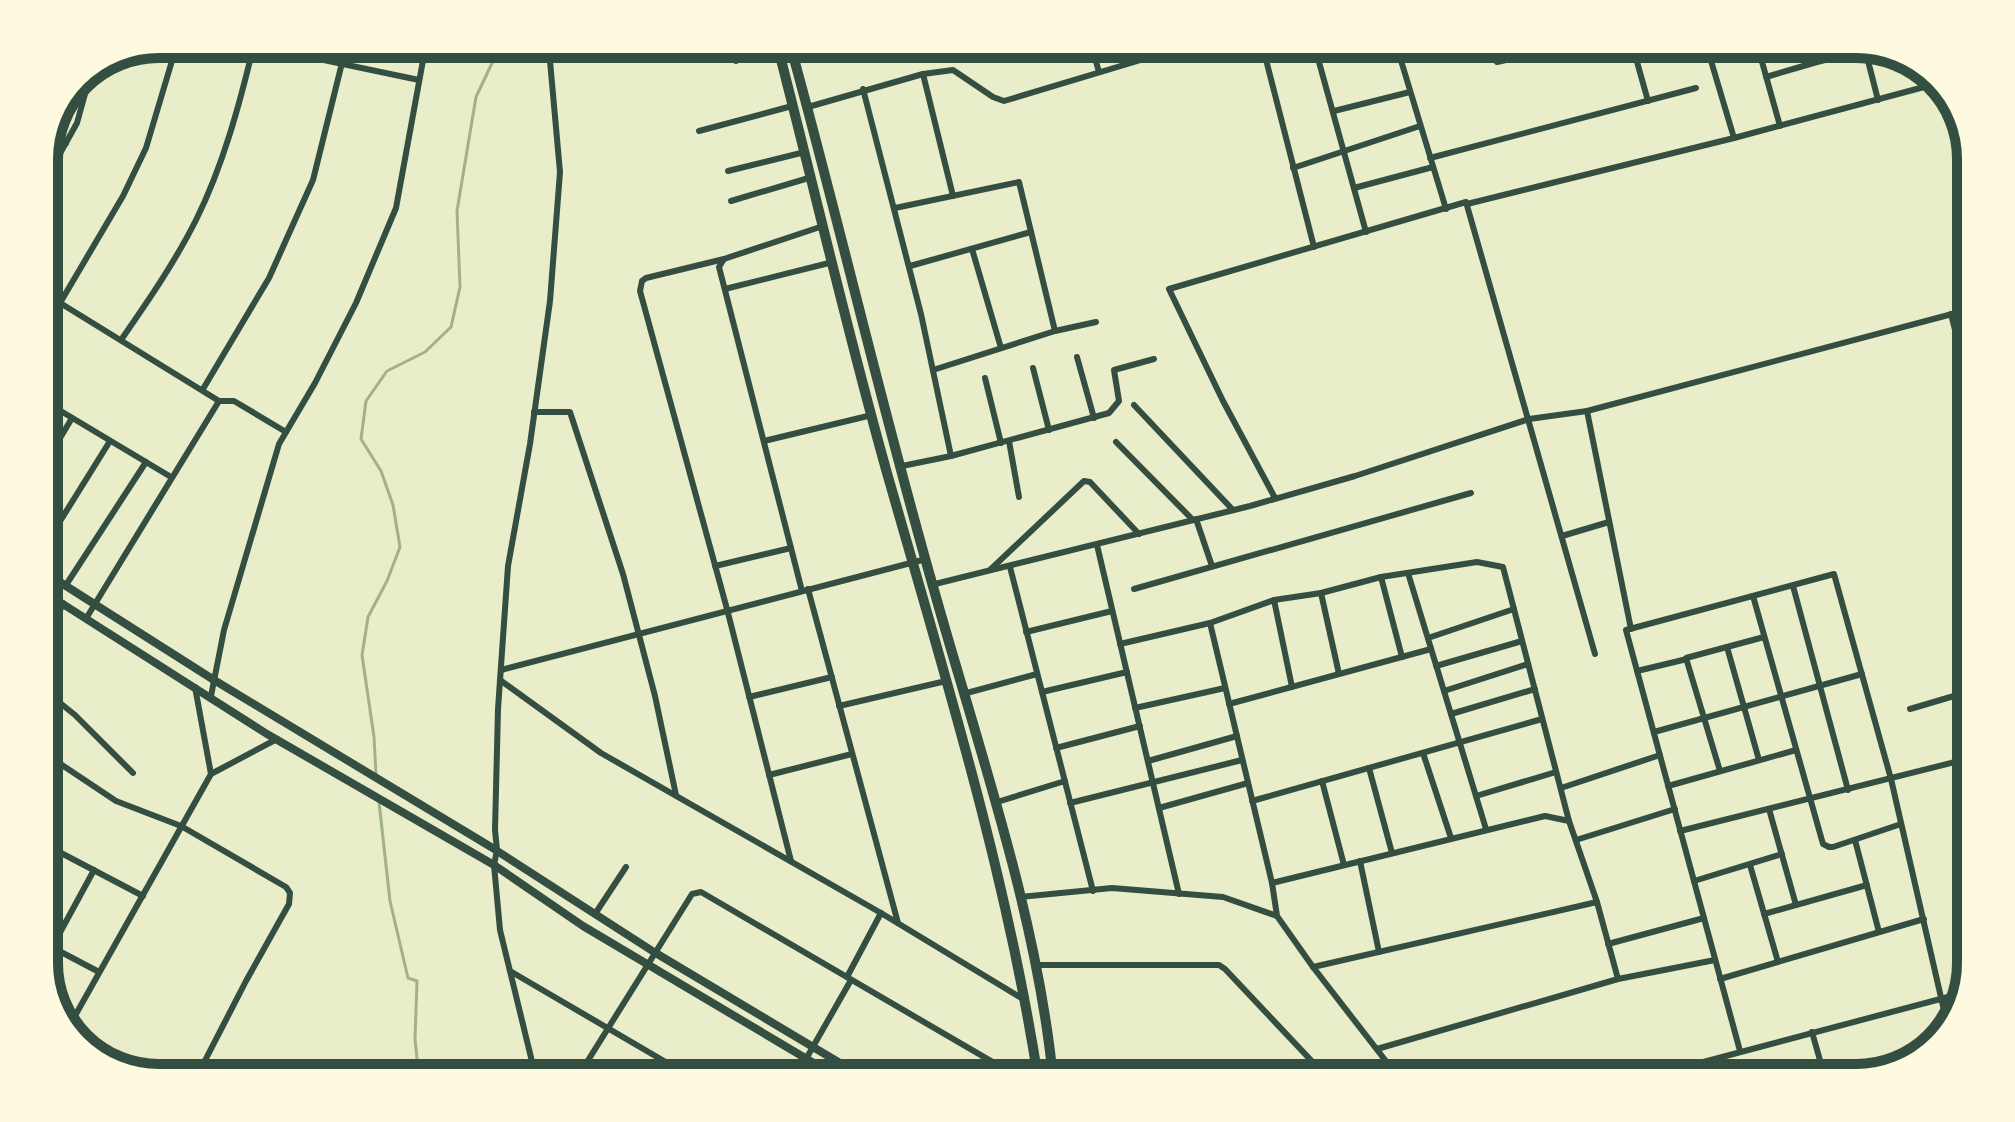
<svg xmlns="http://www.w3.org/2000/svg" width="2015" height="1122" font-family="Commissioner,sans-serif">
	<rect width="100%" height="100%" fill="#e9edc9"/>
	<g fill="none" stroke-linecap="round" stroke-linejoin="round">
		<g stroke="#a3b18a" stroke-width="3">
			<path d="M376,775L374,737L362,655L368,617L387,581L400,547L393,505L381,471L361,439L366,401L387,371L425,352L451,327L460,287L457,211L476,97L493,61L506,44"/>
			<path d="M379,802L390,901L408,978L417,981L415,1039L419,1078"/>
		</g>
		<g stroke="#344e41" stroke-width="6">
			<path d="M247,44L419,80"/>
			<path d="M732,44L736,61"/>
			<path d="M1091,44L1099,72"/>
			<path d="M1262,44L1314,247"/>
			<path d="M1314,44L1366,232"/>
			<path d="M1396,44L1446,209"/>
			<path d="M1632,44L1648,101"/>
			<path d="M1706,44L1734,138L1939,83"/>
			<path d="M1757,44L1780,126"/>
			<path d="M1812,44L1817,62L1865,50"/>
			<path d="M1865,49L1878,100"/>
			<path d="M1497,62L1579,44"/>
			<path d="M1920,66L1926,87"/>
			<path d="M923,74L953,196"/>
			<path d="M1766,77L1817,62"/>
			<path d="M74,86L87,85"/>
			<path d="M863,89L921,314L951,456"/>
			<path d="M808,107L923,74L953,70L993,97L1004,101L1194,44"/>
			<path d="M1334,111L1410,92"/>
			<path d="M699,131L792,106"/>
			<path d="M47,145L66,143"/>
			<path d="M1430,158L1696,88"/>
			<path d="M1293,168L1420,126"/>
			<path d="M728,171L805,152"/>
			<path d="M44,182L77,123L91,72"/>
			<path d="M1354,188L1433,167"/>
			<path d="M731,201L812,177"/>
			<path d="M1467,204L1734,138"/>
			<path d="M895,208L1019,182L1055,331L933,370"/>
			<path d="M972,249L1001,348"/>
			<path d="M724,259L646,278L642,281L640,291L727,609L791,861"/>
			<path d="M910,266L1031,232"/>
			<path d="M725,289L833,262"/>
			<path d="M44,293L219,401L87,617"/>
			<path d="M60,303L123,196L146,148L177,44"/>
			<path d="M1951,314L1971,393"/>
			<path d="M1055,331L1096,322"/>
			<path d="M121,340C148,301 175,262 196,220C223,166 240,103 254,44"/>
			<path d="M1077,357L1094,418"/>
			<path d="M1033,368L1049,430"/>
			<path d="M985,378L1001,443"/>
			<path d="M203,389L269,278L313,180L342,63L344,44"/>
			<path d="M44,401L171,477"/>
			<path d="M219,401H234L286,432"/>
			<path d="M1134,405L1233,510"/>
			<path d="M1587,411L1631,629"/>
			<path d="M534,412H570L623,574L655,696L676,795"/>
			<path d="M764,441L872,415"/>
			<path d="M1009,441L1019,497"/>
			<path d="M1116,442L1193,520"/>
			<path d="M44,465L72,418"/>
			<path d="M902,466L951,456L1109,413L1119,401L1114,370L1154,359"/>
			<path d="M1275,498L1223,401L1169,289L1466,202L1595,654"/>
			<path d="M1196,519L1212,566"/>
			<path d="M1562,536L1609,522"/>
			<path d="M1097,545L1179,894"/>
			<path d="M44,547L110,441"/>
			<path d="M715,566L791,548"/>
			<path d="M1010,567L1093,891"/>
			<path d="M991,569L1084,481L1090,482L1139,534"/>
			<path d="M1408,573L1486,829"/>
			<path d="M1381,577L1402,657"/>
			<path d="M66,585L146,462"/>
			<path d="M931,585L1250,506L1355,476L1529,419L1587,411L1971,309"/>
			<path d="M1793,586L1848,790"/>
			<path d="M808,589L898,923"/>
			<path d="M1134,589L1471,493"/>
			<path d="M802,591L719,267L724,259L823,226"/>
			<path d="M1321,593L1339,674"/>
			<path d="M1753,596L1823,844L1829,847H1833L1901,824"/>
			<path d="M1274,600L1292,687"/>
			<path d="M1210,623L1274,600L1321,593L1381,577L1477,562L1503,567L1569,821"/>
			<path d="M1026,632L1112,611"/>
			<path d="M1428,638L1514,609"/>
			<path d="M1120,644L1210,623L1272,883L1277,916"/>
			<path d="M1727,647L1759,760"/>
			<path d="M44,651L63,603"/>
			<path d="M1436,666L1522,641"/>
			<path d="M501,670L926,559"/>
			<path d="M1637,671L1687,659"/>
			<path d="M500,680L601,753L881,913L1023,999"/>
			<path d="M195,687L211,774"/>
			<path d="M44,690L75,715L133,773"/>
			<path d="M1444,691L1528,664"/>
			<path d="M1042,692L1127,672"/>
			<path d="M963,694L1037,674"/>
			<path d="M211,696L224,630L279,444L315,383L356,303L396,208L426,44"/>
			<path d="M749,697L832,677"/>
			<path d="M1229,704L1431,649"/>
			<path d="M839,706L946,681"/>
			<path d="M1135,708L1225,688"/>
			<path d="M1910,709L1971,691"/>
			<path d="M1451,714L1535,689"/>
			<path d="M1654,732L1862,674"/>
			<path d="M1056,748L1140,726"/>
			<path d="M44,753L116,801L181,826L286,887L290,893L289,904L246,981L196,1078"/>
			<path d="M1423,753L1451,838"/>
			<path d="M1148,761L1237,736"/>
			<path d="M1369,768L1392,853"/>
			<path d="M1720,771L1686,658L1764,637"/>
			<path d="M769,775L852,754"/>
			<path d="M1322,781L1344,865"/>
			<path d="M1668,786L1796,750"/>
			<path d="M1561,788L1660,755"/>
			<path d="M1476,796L1556,772"/>
			<path d="M1252,801L1542,719"/>
			<path d="M994,803L1065,781"/>
			<path d="M1070,803L1242,760"/>
			<path d="M1159,808L1248,783"/>
			<path d="M1769,809L1796,905"/>
			<path d="M1680,831L1971,758"/>
			<path d="M1576,840L1675,809"/>
			<path d="M1855,840L1879,932"/>
			<path d="M44,844L143,896"/>
			<path d="M1360,861L1379,952"/>
			<path d="M1750,865L1778,962"/>
			<path d="M1694,881L1782,854"/>
			<path d="M1272,883L1545,816L1569,821L1597,902L1618,979L1377,1049"/>
			<path d="M1020,897L1112,888L1223,897L1277,916L1313,967L1399,1078"/>
			<path d="M595,914L626,867"/>
			<path d="M1764,914L1867,885"/>
			<path d="M44,943L99,972"/>
			<path d="M1608,944L1704,918"/>
			<path d="M44,962L94,870"/>
			<path d="M1035,965H1219L1225,969L1323,1073"/>
			<path d="M1313,967L1597,902"/>
			<path d="M510,971L693,1078"/>
			<path d="M847,977L881,913"/>
			<path d="M1618,979L1715,960"/>
			<path d="M1720,979L1924,919"/>
			<path d="M67,1030L211,774L277,739"/>
			<path d="M1812,1032L1825,1078"/>
			<path d="M1740,1051L1626,630L1834,574L1891,779L1948,1028"/>
			<path d="M806,1059L851,980"/>
			<path d="M1700,1062L1704,1078"/>
			<path d="M533,1067L552,1078"/>
			<path d="M536,1078L500,930L494,865L497,850L495,830L498,709L508,566L530,444L550,301L560,172L550,61"/>
			<path d="M577,1078L692,894L701,892L1020,1078"/>
			<path d="M790,1078L803,1057"/>
			<path d="M1643,1078L1963,993"/>
		</g>
		<g stroke="#344e41" stroke-width="8">
			<path d="M44,572L214,680L491,847L654,952L865,1078"/>
			<path d="M44,592L267,734L494,865L583,926L839,1078"/>
		</g>
		<g stroke="#344e41" stroke-width="10">
			<path d="M777,44C814,187 847,331 887,473C944,673 1006,872 1038,1078"/>
			<path d="M790,44C840,225 882,409 934,590C978,747 1037,915 1053,1078"/>
		</g>
	</g>
	<path d="M0 0H2015V1122H0ZM159 58H1856A101 101 0 0 1 1957 159V963A101 101 0 0 1 1856 1064H159A101 101 0 0 1 58 963V159A101 101 0 0 1 159 58Z" fill="#fefae0" fill-rule="evenodd"/>
	<path fill="none" stroke="#344e41" stroke-width="10" d="M159 58H1856A101 101 0 0 1 1957 159V963A101 101 0 0 1 1856 1064H159A101 101 0 0 1 58 963V159A101 101 0 0 1 159 58Z"/>
</svg>
